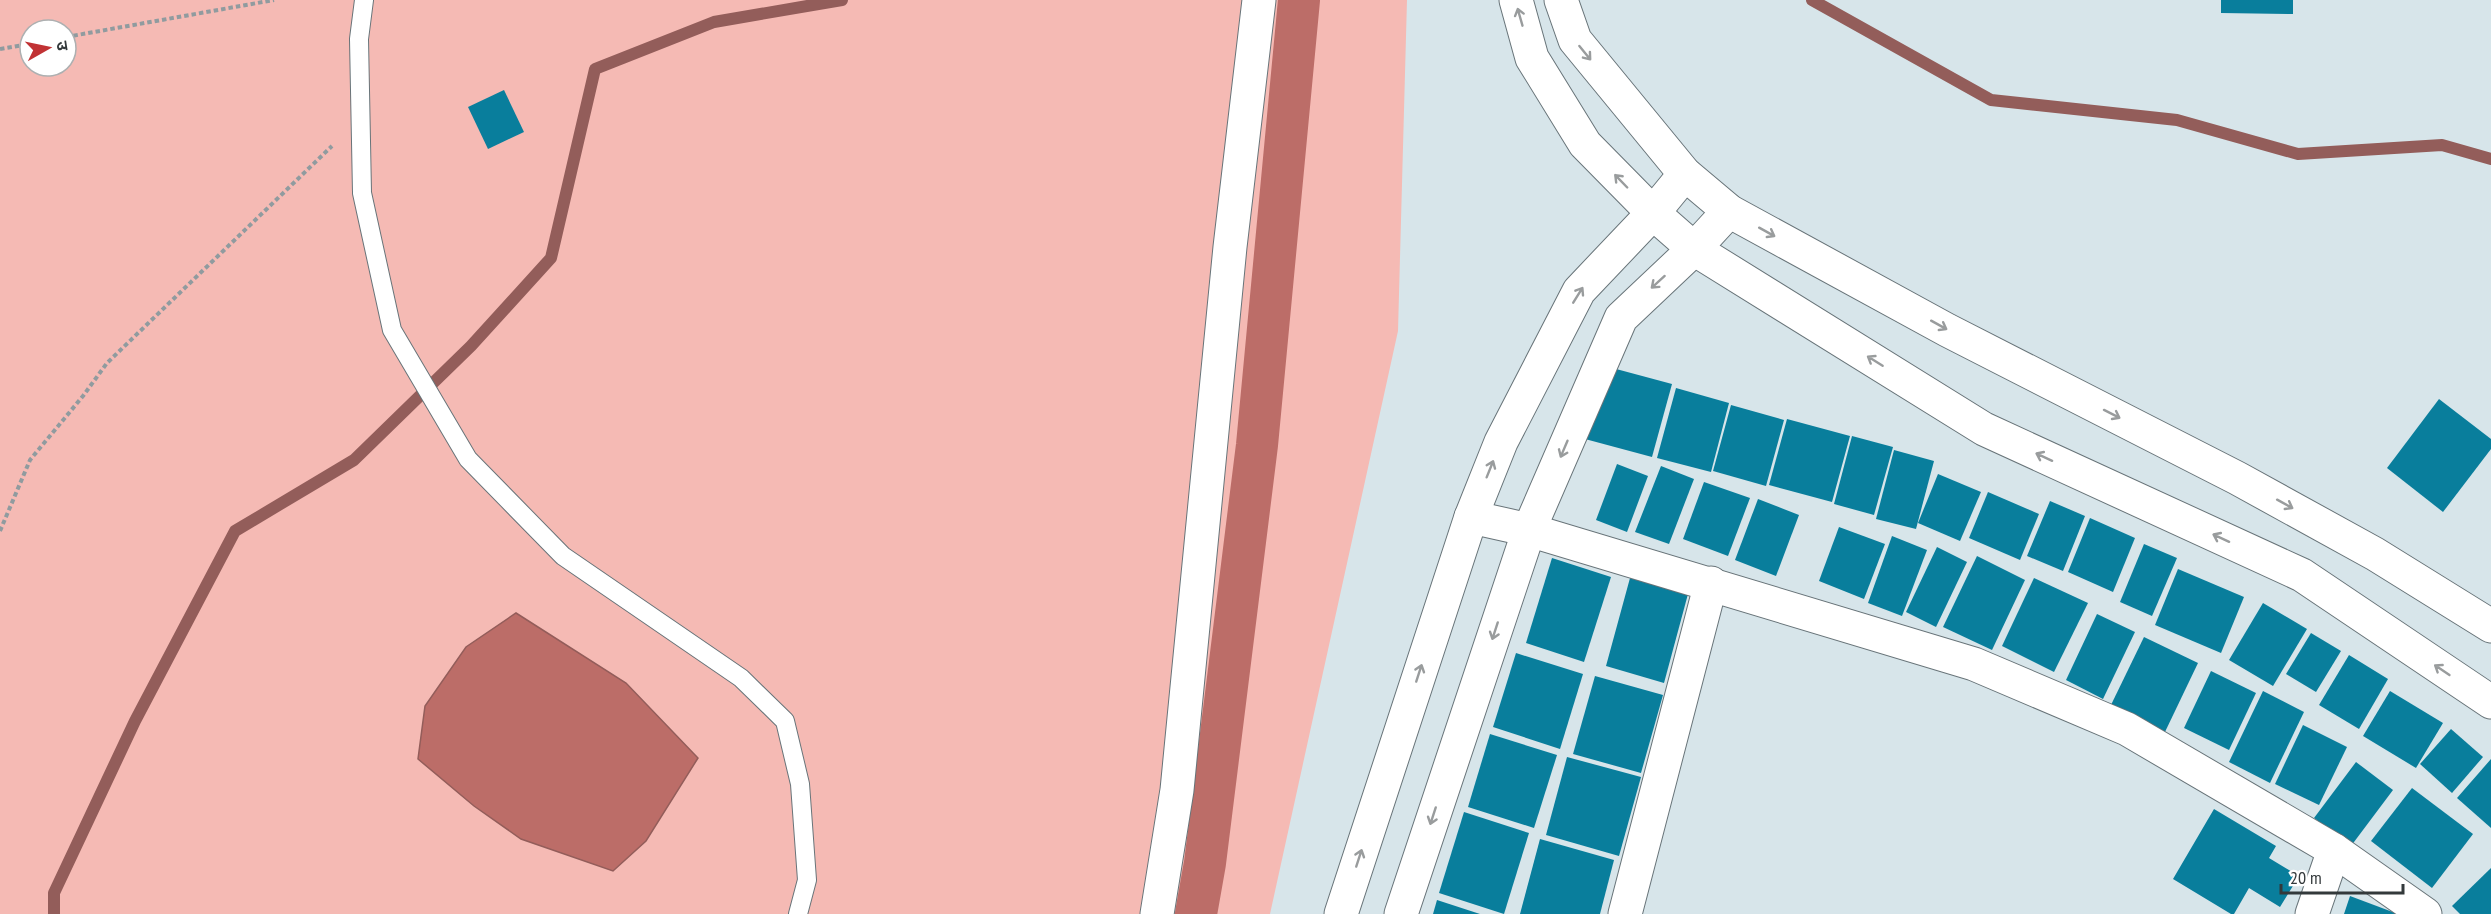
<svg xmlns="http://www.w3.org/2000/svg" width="2491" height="914" font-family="'PT Sans Narrow','Noto Sans Devanagari',sans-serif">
	<rect width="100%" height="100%" fill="#d7e5ea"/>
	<path fill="#f5bab4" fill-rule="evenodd" d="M0,0H1407L1398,331L1270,914H0ZM30,30H66V66H30Z"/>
	<path fill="#bc6d68" stroke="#935d5a" stroke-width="1.5" d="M516,613L626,683L698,758L646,841L613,871L521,839L474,806L418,759L425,706L466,647Z"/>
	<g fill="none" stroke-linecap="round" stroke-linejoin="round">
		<g stroke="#935d5a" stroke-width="12">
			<path d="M1812,0L1991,100L2177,120L2298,154L2442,145L2491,159"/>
			<path d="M54,914V893L135,721L235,531L354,460L471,346L551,258L595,69L714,22L842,0"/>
		</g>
		<path stroke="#bc6d68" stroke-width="42" d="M1196,914L1205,863L1257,445L1299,0"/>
	</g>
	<g fill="#097e9c">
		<path d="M2221,0H2293V14L2221,13Z"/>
		<path d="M504,90L524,132L488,149L468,107Z"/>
		<path d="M1605,366L1672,384L1652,457L1585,439Z"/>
		<path d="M1676,388L1729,403L1711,472L1657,458Z"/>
		<path d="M2439,399L2491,439V449L2443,512L2387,468Z"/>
		<path d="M1731,405L1784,420L1766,486L1713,471Z"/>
		<path d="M1787,419L1850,436L1832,502L1769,485Z"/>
		<path d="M1852,436L1893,447L1874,515L1834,504Z"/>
		<path d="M1894,450L1934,461L1916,529L1876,519Z"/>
		<path d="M1617,464L1648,476L1627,532L1596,520Z"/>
		<path d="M1661,466L1694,479L1669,544L1635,532Z"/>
		<path d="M1938,474L1981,492L1960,541L1918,523Z"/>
		<path d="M1704,482L1750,498L1728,556L1683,539Z"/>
		<path d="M1988,492L2039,514L2020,560L1969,538Z"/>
		<path d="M1758,499L1799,515L1776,576L1735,560Z"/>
		<path d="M2050,501L2085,516L2063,571L2027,556Z"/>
		<path d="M2090,518L2135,538L2113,592L2068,572Z"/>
		<path d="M1839,527L1885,544L1864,599L1819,581Z"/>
		<path d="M1892,536L1927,550L1902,616L1868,603Z"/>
		<path d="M2144,544L2177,558L2152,616L2120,602Z"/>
		<path d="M1937,547L1967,562L1936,627L1906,612Z"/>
		<path d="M1977,556L2025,580L1992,650L1943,627Z"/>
		<path d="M1552,558L1611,577L1584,662L1526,643Z"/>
		<path d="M2178,569L2244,597L2221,653L2155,625Z"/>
		<path d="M1630,578L1688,594L1664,683L1606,666Z"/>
		<path d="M2034,578L2088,603L2054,672L2002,646Z"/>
		<path d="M2263,603L2307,629L2273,686L2229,660Z"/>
		<path d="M2097,614L2135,632L2103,699L2066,680Z"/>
		<path d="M2311,633L2341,651L2316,692L2286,674Z"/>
		<path d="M2144,637L2198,663L2164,734L2110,707Z"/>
		<path d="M1516,653L1583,674L1560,749L1493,727Z"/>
		<path d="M2349,655L2388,679L2359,729L2319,705Z"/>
		<path d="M2211,671L2256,693L2229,750L2184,728Z"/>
		<path d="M1595,676L1663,695L1641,773L1573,754Z"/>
		<path d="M2263,691L2304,712L2270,783L2229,762Z"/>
		<path d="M2390,691L2443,723L2416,768L2363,736Z"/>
		<path d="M2303,725L2347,747L2319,805L2275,784Z"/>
		<path d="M2451,729L2483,757L2452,793L2420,764Z"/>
		<path d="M1490,734L1557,755L1534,828L1468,807Z"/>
		<path d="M1567,757L1641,777L1619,856L1546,835Z"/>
		<path d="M2491,759V828L2457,798Z"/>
		<path d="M2356,762L2393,790L2351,846L2314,818Z"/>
		<path d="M2412,788L2473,834L2432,888L2371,841Z"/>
		<path d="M2214,809L2276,846L2269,858L2299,876L2280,907L2249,888L2234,914H2231L2173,879Z"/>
		<path d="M1464,812L1529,833L1504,914L1439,893Z"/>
		<path d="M1540,839L1614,860L1600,914H1520Z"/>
		<path d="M2491,868V914H2460L2452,906Z"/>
		<path d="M2350,896L2398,914H2344Z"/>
		<path d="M1437,900L1480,914H1433Z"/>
	</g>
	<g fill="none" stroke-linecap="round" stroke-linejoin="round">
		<defs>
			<path id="service" d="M364,0L359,39L362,193L392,330L468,459L563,556L741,678L785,721L800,784L807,880L798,914"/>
			<g id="minor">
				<path d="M1471,517L1529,530L1974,664L2127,729L2334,850L2425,914"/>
				<path d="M1625,914L1711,583"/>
				<path d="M2312,914L2334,850"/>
			</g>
			<g id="tertiary">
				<path d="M1516,0L1532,58L1585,144L1653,213L1694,249L1984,429L2302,575L2491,702"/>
				<path d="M1561,0L1575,40L1685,174L1729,211L1947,330L2237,478L2375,554L2491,626"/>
				<path d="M1157,914L1177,790L1230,247L1259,0"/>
				<path d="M1341,914L1471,517L1501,442L1579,291L1653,213L1685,174"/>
				<path d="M1401,914L1529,530L1621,318L1694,249L1729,211"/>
			</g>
		</defs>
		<use href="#service" stroke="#687479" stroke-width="20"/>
		<use href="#minor" stroke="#687479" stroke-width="35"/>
		<use href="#tertiary" stroke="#687479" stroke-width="35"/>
		<g stroke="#909b9f" stroke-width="4" stroke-dasharray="4.5 3" stroke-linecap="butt">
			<path d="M66,37L274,0"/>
			<path d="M0,49L30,44"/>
			<path d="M0,531L30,460L83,396L107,363L332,146"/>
		</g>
		<use href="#service" stroke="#fff" stroke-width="18"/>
		<use href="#minor" stroke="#fff" stroke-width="33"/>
		<use href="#tertiary" stroke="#fff" stroke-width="33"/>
	</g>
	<defs><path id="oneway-shaft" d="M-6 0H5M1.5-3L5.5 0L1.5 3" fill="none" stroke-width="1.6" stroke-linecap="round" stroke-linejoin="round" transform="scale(1.5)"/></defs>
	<g stroke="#999c9d">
		<use href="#oneway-shaft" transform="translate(1520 17) rotate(-106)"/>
		<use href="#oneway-shaft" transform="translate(1585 53) rotate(51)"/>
		<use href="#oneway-shaft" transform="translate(1621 181) rotate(-134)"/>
		<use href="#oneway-shaft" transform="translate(1767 232) rotate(29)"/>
		<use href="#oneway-shaft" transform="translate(1658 282) rotate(138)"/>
		<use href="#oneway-shaft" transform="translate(1578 295) rotate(-58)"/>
		<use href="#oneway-shaft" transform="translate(1939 325) rotate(29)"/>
		<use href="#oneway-shaft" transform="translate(1875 361) rotate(-148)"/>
		<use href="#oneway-shaft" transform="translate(2112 414) rotate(27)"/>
		<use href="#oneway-shaft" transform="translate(1564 449) rotate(113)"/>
		<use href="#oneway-shaft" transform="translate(2044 457) rotate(-155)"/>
		<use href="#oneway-shaft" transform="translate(1490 469) rotate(-68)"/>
		<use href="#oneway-shaft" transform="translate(2285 504) rotate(29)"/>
		<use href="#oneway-shaft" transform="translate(2221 538) rotate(-155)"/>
		<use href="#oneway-shaft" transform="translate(1495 631) rotate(108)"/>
		<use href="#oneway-shaft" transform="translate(2442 670) rotate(-146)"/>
		<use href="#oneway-shaft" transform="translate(1419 673) rotate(-72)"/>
		<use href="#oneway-shaft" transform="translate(1433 816) rotate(108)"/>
		<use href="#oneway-shaft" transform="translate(1359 858) rotate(-72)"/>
	</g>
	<g transform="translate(48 48) rotate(81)"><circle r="28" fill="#ffffff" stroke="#adb0b1" stroke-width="1.5"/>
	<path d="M0-4.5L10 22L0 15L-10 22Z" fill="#c13234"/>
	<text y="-9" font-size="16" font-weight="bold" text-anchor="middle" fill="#33393b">उ</text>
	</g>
	<path d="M2281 884v9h122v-9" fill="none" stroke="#33393b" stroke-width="3"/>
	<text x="2290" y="884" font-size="18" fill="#33393b" stroke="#ffffff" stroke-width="4.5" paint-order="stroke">20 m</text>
</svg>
